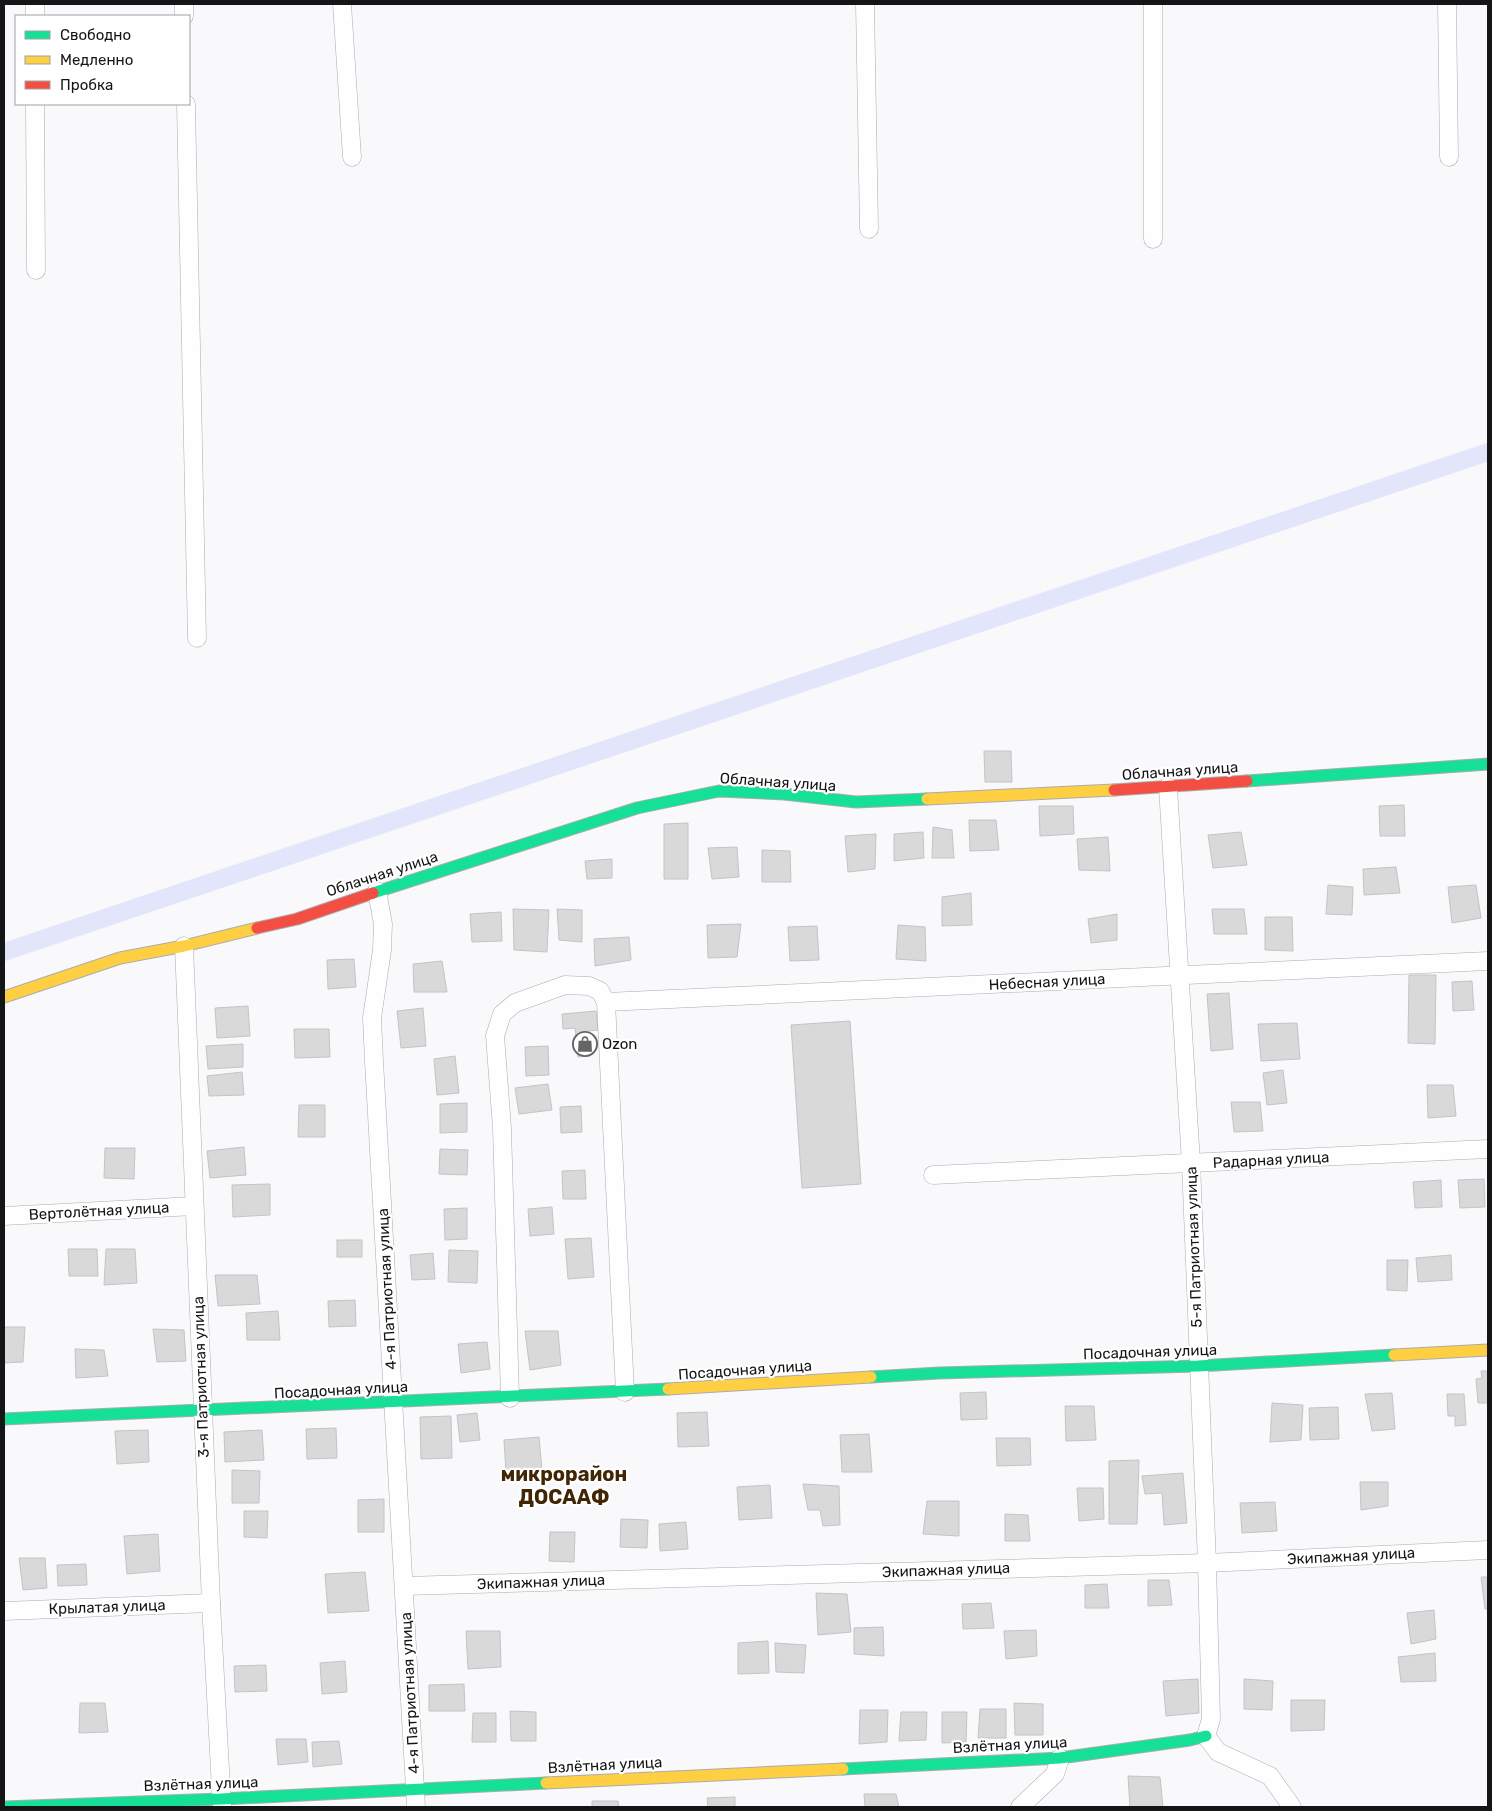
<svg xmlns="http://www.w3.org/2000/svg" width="1492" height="1811" font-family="Rubik,sans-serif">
	<rect width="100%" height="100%" fill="#f9f9fc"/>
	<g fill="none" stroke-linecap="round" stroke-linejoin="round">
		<path stroke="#e3e5fb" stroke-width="18" d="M4,952L1488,452"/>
	</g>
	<g fill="#d9d9da" stroke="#c4c4c6">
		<path d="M984,751H1011L1012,782H985Z"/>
		<path d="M1404,805L1405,836H1380L1379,806Z"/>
		<path d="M1039,806H1073L1074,834L1040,836Z"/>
		<path d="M969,820H996L999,850L970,851Z"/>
		<path d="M688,823V879H664V824Z"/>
		<path d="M933,827L952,830L954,858H932Z"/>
		<path d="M923,832L924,858L894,861V834Z"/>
		<path d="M1241,832L1247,865L1213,868L1208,835Z"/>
		<path d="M876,834L875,869L848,872L845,836Z"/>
		<path d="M1108,837L1110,871L1079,870L1077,839Z"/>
		<path d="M737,847L739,877L712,879L708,848Z"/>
		<path d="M762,850L790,851L791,882H762Z"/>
		<path d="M612,859V878L587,879L585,861Z"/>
		<path d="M1396,867L1400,893L1364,895L1363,869Z"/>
		<path d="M1328,885L1353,887L1352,915L1326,914Z"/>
		<path d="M1476,885L1481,918L1452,923L1448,887Z"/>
		<path d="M971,893L972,925L942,926V897Z"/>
		<path d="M513,909L549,910L547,952L514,950Z"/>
		<path d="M557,909L582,910V942L559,940Z"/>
		<path d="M1212,909H1244L1247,934H1214Z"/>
		<path d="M501,912L502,941L472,942L470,914Z"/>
		<path d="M1117,914V940L1091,943L1088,919Z"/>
		<path d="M1265,917H1292L1293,951L1265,950Z"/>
		<path d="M741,924L737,957L708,958L707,925Z"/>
		<path d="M898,925L925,927L926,961L896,959Z"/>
		<path d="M817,926L819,960L790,961L788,927Z"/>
		<path d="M629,937L631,960L595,966L594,939Z"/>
		<path d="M354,959L356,987L328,989L327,960Z"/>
		<path d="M442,961L447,992H414L413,964Z"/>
		<path d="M1409,975H1436L1435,1044L1408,1043Z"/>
		<path d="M1472,981L1474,1010L1453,1011L1452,982Z"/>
		<path d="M1229,993L1233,1049L1211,1051L1207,994Z"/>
		<path d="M248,1006L250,1036L217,1038L215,1008Z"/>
		<path d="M423,1008L426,1046L401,1048L397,1011Z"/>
		<path d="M596,1011L598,1030L588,1031L590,1056L578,1057L575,1028L563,1029L562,1014Z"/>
		<path d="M850,1021L861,1184L802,1188L791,1025Z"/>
		<path d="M1297,1023L1300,1059L1261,1061L1258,1024Z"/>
		<path d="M294,1029H329L330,1057L295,1058Z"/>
		<path d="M243,1044V1067L208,1069L206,1046Z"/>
		<path d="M548,1046L549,1075L526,1076L525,1047Z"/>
		<path d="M455,1056L459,1093L437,1095L434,1059Z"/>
		<path d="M1283,1070L1287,1103L1267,1105L1263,1073Z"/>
		<path d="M242,1072L244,1095L209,1096L207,1076Z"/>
		<path d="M548,1084L552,1110L519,1114L515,1088Z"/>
		<path d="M1427,1085H1453L1456,1116L1428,1118Z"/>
		<path d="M1231,1102H1260L1263,1131L1234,1132Z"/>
		<path d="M467,1103V1132L440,1133V1104Z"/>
		<path d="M299,1105H325V1137H298Z"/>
		<path d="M581,1106L582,1132L561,1133L560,1107Z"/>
		<path d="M244,1147L246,1175L210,1178L207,1151Z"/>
		<path d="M105,1148H135L134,1179L104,1178Z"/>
		<path d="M440,1149L468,1150L467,1175L439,1174Z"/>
		<path d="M585,1170L586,1199H563L562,1171Z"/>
		<path d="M1484,1179L1485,1207L1460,1208L1458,1180Z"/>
		<path d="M1441,1180L1442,1207L1415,1208L1413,1182Z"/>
		<path d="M270,1184V1215L233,1217L232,1185Z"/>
		<path d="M552,1207L554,1234L530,1236L528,1209Z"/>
		<path d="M467,1208V1239L445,1240L444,1209Z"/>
		<path d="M591,1238L594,1277L568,1279L565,1239Z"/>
		<rect x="337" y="1240" width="25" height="17"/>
		<path d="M68,1249H97L98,1276H69Z"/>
		<path d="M106,1249H135L137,1283L104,1285Z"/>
		<path d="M449,1250L478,1251L477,1283L448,1282Z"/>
		<path d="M433,1253L435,1279L412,1280L410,1255Z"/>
		<path d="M1451,1255L1452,1280L1418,1282L1416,1258Z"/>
		<path d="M1387,1260H1408L1407,1291L1387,1290Z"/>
		<path d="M215,1275H257L260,1304L218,1306Z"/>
		<path d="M355,1300L356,1326L329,1327L328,1301Z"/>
		<path d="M278,1311L280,1340H247L246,1313Z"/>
		<path d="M4,1327H25L23,1362L4,1363Z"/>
		<path d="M153,1329L184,1330L186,1361L157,1362Z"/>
		<path d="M525,1331H558L561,1365L530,1370Z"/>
		<path d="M487,1342L490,1369L461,1373L458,1344Z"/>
		<path d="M75,1349L104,1350L108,1376L76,1378Z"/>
		<path d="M1481,1371H1488V1403H1478L1476,1379L1482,1378Z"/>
		<path d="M986,1392L987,1419L961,1420L960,1393Z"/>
		<path d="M1392,1393L1395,1429L1372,1431L1365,1394Z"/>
		<path d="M1447,1394H1464L1466,1425L1455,1426V1416H1448Z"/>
		<path d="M1272,1403L1303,1405L1301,1440L1270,1442Z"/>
		<path d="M1065,1406H1094L1096,1440L1066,1441Z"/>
		<path d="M1338,1407L1339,1439L1310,1440L1309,1408Z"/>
		<path d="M707,1412L709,1446L678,1447L677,1413Z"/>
		<path d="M477,1413L480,1440L460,1442L457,1415Z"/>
		<path d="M451,1416L452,1458L421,1459L420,1417Z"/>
		<path d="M336,1428L337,1458L307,1459L306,1429Z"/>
		<path d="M148,1430L149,1462L117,1464L115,1431Z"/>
		<path d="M262,1430L264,1460L225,1462L224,1432Z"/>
		<path d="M869,1434L872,1472H842L840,1435Z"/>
		<path d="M539,1437L542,1470L506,1473L504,1440Z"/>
		<path d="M996,1438H1030L1031,1465L997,1466Z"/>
		<path d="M1139,1460L1137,1524H1109V1461Z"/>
		<path d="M232,1470L260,1471L259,1503H232Z"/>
		<path d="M1183,1473L1187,1523L1164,1525L1162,1493L1145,1494L1142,1476Z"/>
		<path d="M1360,1482H1388V1506L1361,1510Z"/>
		<path d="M803,1484L839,1486L840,1525L823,1526L820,1510H808Z"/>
		<path d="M770,1485L772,1518L739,1520L737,1487Z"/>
		<path d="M1077,1488H1103L1104,1519L1079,1521Z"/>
		<path d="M384,1499V1532H358V1500Z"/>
		<path d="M927,1501H959V1536L923,1534Z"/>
		<path d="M1275,1502L1277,1531L1242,1533L1240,1503Z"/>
		<path d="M244,1511H268L267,1538L244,1537Z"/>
		<path d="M1005,1514L1028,1515L1030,1541H1005Z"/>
		<path d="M621,1519L648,1520L647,1548L620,1547Z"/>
		<path d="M686,1522L688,1549L660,1551L659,1524Z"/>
		<path d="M550,1532H575L574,1562L549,1561Z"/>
		<path d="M158,1534L160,1571L127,1574L124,1536Z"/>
		<path d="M19,1558H45L47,1588L23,1590Z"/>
		<path d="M86,1564L87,1585L58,1586L57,1565Z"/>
		<path d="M365,1572L369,1611L328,1613L325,1574Z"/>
		<path d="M1481,1577H1488V1609H1485Z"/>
		<path d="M1148,1580H1169L1172,1605L1148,1606Z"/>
		<path d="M1107,1584L1109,1608H1085V1585Z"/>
		<path d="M816,1593L847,1594L851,1632L818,1635Z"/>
		<path d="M991,1603L994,1628L963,1629L962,1604Z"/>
		<path d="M1434,1610L1436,1639L1411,1644L1407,1613Z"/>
		<path d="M883,1627L884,1656L854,1654V1628Z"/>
		<path d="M1036,1630L1037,1656L1006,1659L1004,1631Z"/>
		<path d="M466,1631H500L501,1667L468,1669Z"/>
		<path d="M768,1641L769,1673L738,1674V1643Z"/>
		<path d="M775,1643L806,1645L804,1673L776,1672Z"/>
		<path d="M1435,1653L1436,1681L1401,1682L1398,1657Z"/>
		<path d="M345,1661L347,1692L322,1694L320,1663Z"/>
		<path d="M266,1665L267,1691L235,1692L234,1666Z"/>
		<path d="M1198,1679L1199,1713L1166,1716L1163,1681Z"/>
		<path d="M1244,1679L1273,1681L1272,1710L1244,1709Z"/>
		<path d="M464,1684L465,1711H429V1685Z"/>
		<path d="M1291,1700H1325L1324,1730L1291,1731Z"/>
		<path d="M80,1703H105L108,1732L79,1733Z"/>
		<path d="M1014,1703L1043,1704V1735H1015Z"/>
		<path d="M980,1709H1006V1738H978Z"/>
		<path d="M860,1710H888L887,1742L859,1744Z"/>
		<path d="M510,1711L536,1712V1741H511Z"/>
		<path d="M901,1712H927L926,1740L899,1741Z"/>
		<path d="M942,1712H967L966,1742L942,1743Z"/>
		<path d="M473,1713H496V1742H472Z"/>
		<path d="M276,1739H306L308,1762L278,1765Z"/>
		<path d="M339,1741L342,1764L313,1767L312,1742Z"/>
		<path d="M1128,1776L1160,1777L1163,1807H1130Z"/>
		<path d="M864,1794H896L899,1807H865Z"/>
		<path d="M735,1797V1807H708L707,1798Z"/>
		<path d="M592,1801H618L619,1807H592Z"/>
	</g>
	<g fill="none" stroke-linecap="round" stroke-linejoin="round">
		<defs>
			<g id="street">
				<path d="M35,4V16"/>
				<path d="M184,4V16"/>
				<path d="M342,4L352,157"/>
				<path d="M865,4L869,229"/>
				<path d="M1153,4V239"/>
				<path d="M1447,4L1449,157"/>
				<path d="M35,104L36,270"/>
				<path d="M186,104L197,638"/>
				<path d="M1168,787L1191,1163L1207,1563L1211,1719L1206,1736L1218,1752L1270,1776L1292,1807"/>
				<path d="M377,891L383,924L382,950L372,1018L374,1061L416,1807"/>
				<path d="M184,946L211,1603L222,1807"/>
				<path d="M606,1002L1488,961"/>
				<path d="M933,1175L1488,1149"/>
				<path d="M4,1216L194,1206"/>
				<path d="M510,1398L502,1128L495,1036L502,1014L515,1003L565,985L589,986L600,991L606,1002L625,1392"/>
				<path d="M404,1586L1207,1563L1488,1550"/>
				<path d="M4,1611L211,1603"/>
				<path d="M1020,1807L1055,1774L1060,1758"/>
			</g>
			<g id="fast">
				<path d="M1247,781L1488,764"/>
				<path d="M373,893L637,808L719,791L784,794L856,802L927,799"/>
				<path d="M871,1377L939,1373L1198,1366L1394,1355"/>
				<path d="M4,1419L668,1389"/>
				<path d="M843,1769L1060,1758L1190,1740L1206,1736"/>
				<path d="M4,1807L221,1799L546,1783"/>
			</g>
			<g id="slow">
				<path d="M927,799L1114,790"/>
				<path d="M4,997L120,958L184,946L257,928"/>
				<path d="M1394,1355L1488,1350"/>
				<path d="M668,1389L871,1377"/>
				<path d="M546,1783L843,1769"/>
			</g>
			<g id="jam">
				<path d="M1114,790L1247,781"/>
				<path d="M257,928L297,919L373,893"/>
			</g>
		</defs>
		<use href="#street" stroke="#acacae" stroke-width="19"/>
		<use href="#fast" stroke="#acacae" stroke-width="13"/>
		<use href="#slow" stroke="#acacae" stroke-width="13"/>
		<use href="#jam" stroke="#acacae" stroke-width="13"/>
		<use href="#street" stroke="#fefeff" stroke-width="18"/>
		<use href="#fast" stroke="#16e098" stroke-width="11"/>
		<use href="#slow" stroke="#ffcf43" stroke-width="11"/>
		<use href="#jam" stroke="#f24e42" stroke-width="11"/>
	</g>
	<defs>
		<symbol id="shop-ring" viewBox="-11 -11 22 22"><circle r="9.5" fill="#fff" stroke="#646566" stroke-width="1.5"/><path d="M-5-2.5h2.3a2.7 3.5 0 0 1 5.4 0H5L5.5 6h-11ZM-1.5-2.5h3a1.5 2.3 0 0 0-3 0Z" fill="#646566"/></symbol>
	</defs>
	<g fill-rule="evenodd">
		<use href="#shop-ring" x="571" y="1030" width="28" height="28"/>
	</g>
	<g text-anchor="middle" stroke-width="4.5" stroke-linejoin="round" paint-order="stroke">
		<g font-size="15" fill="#141516" stroke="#fff">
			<text transform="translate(1180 771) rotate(-4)" y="5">Облачная улица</text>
			<text transform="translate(778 782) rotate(4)" y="5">Облачная улица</text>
			<text transform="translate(382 874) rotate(-18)" y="5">Облачная улица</text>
			<text transform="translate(1047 982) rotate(-3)" y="5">Небесная улица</text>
			<text transform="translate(1271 1160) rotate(-3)" y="5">Радарная улица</text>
			<text transform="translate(99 1211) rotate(-3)" y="5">Вертолётная улица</text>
			<text transform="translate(1194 1247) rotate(-92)" y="5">5-я Патриотная улица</text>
			<text transform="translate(387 1289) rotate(-93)" y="5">4-я Патриотная улица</text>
			<text transform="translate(1150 1352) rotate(-2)" y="5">Посадочная улица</text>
			<text transform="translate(745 1370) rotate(-4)" y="5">Посадочная улица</text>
			<text transform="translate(201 1377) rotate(-92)" y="5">3-я Патриотная улица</text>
			<text transform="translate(341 1390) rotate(-3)" y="5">Посадочная улица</text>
			<text transform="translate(1351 1556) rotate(-3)" y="5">Экипажная улица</text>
			<text transform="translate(946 1570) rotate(-2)" y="5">Экипажная улица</text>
			<text transform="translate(541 1582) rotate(-2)" y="5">Экипажная улица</text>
			<text transform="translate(107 1607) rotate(-2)" y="5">Крылатая улица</text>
			<text transform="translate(410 1693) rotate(-93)" y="5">4-я Патриотная улица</text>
			<text transform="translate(1010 1745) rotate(-3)" y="5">Взлётная улица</text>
			<text transform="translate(605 1765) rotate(-3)" y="5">Взлётная улица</text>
			<text transform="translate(201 1784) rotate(-2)" y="5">Взлётная улица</text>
		</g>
		<g font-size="15" fill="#141516" stroke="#fff" text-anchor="start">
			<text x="602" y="1049">Ozon</text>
		</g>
		<g font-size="20" font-weight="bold" fill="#412605" stroke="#fff">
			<text x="564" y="1481">микрорайон<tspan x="564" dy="23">ДОСААФ</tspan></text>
		</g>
	</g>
	<rect width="1492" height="1811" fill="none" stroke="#141516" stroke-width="10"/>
	<rect x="15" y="15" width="175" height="90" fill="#ffffff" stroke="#a1a1a2"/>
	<rect x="25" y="31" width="25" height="8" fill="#16e098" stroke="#a1a1a2"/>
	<text x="60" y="40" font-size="15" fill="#141516">Свободно</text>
	<rect x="25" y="56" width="25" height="8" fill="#ffcf43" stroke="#a1a1a2"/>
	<text x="60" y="65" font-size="15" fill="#141516">Медленно</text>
	<rect x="25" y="81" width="25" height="8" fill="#f24e42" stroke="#a1a1a2"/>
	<text x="60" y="90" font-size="15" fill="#141516">Пробка</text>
</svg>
